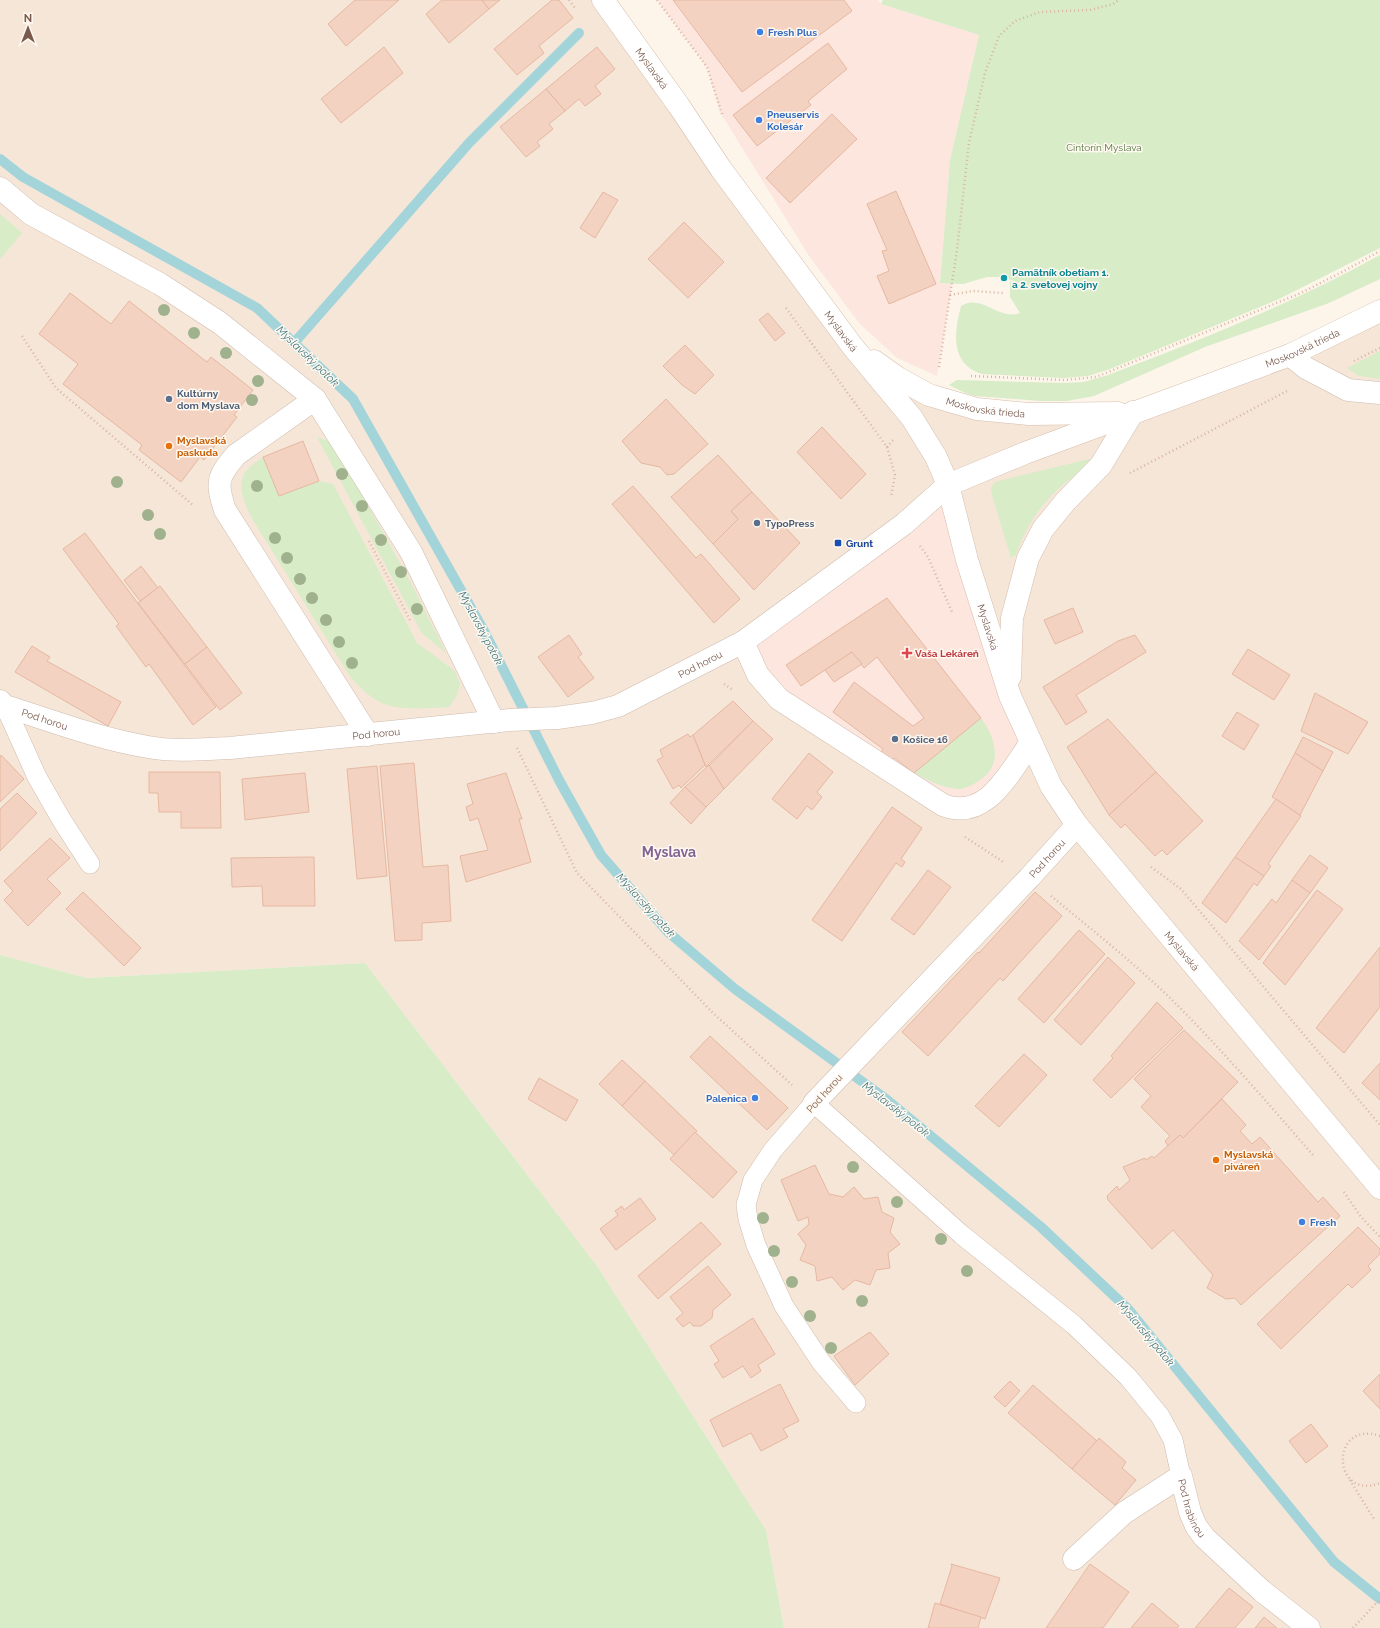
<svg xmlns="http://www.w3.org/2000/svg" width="1380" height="1628" font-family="Raleway,sans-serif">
	<rect width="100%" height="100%" fill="#fdf5ea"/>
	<path fill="#f5e6d8" d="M0,0H603L853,347L929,395L1133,412L1380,311V1628H784L766,1530L597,1266L365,963L87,978L0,955Z"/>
	<g fill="#fde6de">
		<path d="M657,0H878L881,4L979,35L950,160L940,283L952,284L937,376L897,358L859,323L809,256L720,112L707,67Z"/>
		<path d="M948,485L1030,744L964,810L779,699L743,642Z"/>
	</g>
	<g fill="#d7ecc7">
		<path d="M883,0H1380V248L1279,299L1110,369L1088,376L1063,378L982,374C950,364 954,333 961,306C982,293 998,321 1020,313L1010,297V281L1033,290L1011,280L999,277H987L963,284L940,283L950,160L979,35L881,4Z"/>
		<path d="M0,214L22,233L0,259Z"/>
		<path d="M1380,255V279L1329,303L1205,347L1094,396L1067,401H1041L975,396L965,393L949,385L957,380L1065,383L1084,382L1108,375C1201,340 1293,303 1380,255Z"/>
		<path d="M1380,351V379L1359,376L1347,368Z"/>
		<path d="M317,437L328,441L336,448L411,583L446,653L422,633Z"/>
		<path d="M263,457L279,496L319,481L333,484L417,643L455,671L460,684L456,697L449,707C431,708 398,711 382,703C370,698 360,687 351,678L253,520C245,505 234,483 248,469C252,464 258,461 263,457Z"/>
		<path d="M1089,459L1092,460C1085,470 1073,476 1064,484C1040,504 1026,526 1016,555L1011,558L992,495L991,488L995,482Z"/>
		<path d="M981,718C995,737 1004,764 980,780C974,784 968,788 960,789C944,789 928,780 914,773Z"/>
		<path d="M0,955L87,978L365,963L597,1266L766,1530L784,1628H0Z"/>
	</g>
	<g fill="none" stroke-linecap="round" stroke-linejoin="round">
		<g stroke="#a3d4da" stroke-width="10">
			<path d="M0,159L23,177L257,308L353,399L484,631L559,780L601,855L668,932L735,989L886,1099L1041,1227L1128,1309L1334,1562L1380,1599"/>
			<path d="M294,343L469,143L579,33"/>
		</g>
	</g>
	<g fill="#f3d2c1" stroke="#e6b8a1">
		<path d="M355,0H399L346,46L328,24Z"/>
		<path d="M442,0H482L489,9L449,43L426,14Z"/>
		<path d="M482,0H500L489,9Z"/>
		<path d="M552,0H559L573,18L539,46L544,53L517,75L494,49Z"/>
		<path d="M673,0H844L852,11L742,92Z"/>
		<path d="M828,43L847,69L808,101L811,105L757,146L733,115Z"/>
		<path d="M384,47L403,73L341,123L321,99Z"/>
		<path d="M597,47L615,69L595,86L601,94L585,106L579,99L565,111L546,89Z"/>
		<path d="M546,89L565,111L549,124L553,129L537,142L540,146L526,157L500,127Z"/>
		<path d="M832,114L857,139L790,203L766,178Z"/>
		<path d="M896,191L936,284L889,304L877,276L889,271L882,251L887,250L867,204Z"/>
		<path d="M603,192L618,200L595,238L580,228Z"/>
		<path d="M684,222L724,262L688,298L648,259Z"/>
		<path d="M70,293L111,324L129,301L207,362L211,357L253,390L234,415L237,417L204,460L200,457L181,482L139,450L142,445L63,384L78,364L39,334Z"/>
		<path d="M768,313L785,333L775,341L759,320Z"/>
		<path d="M685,345L714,375L695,394L682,385L663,366Z"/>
		<path d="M666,399L708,444L674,474L667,475L660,467L641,463L622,441Z"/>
		<path d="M822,427L866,474L841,499L797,452Z"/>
		<path d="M303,441L319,481L279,496L263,457Z"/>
		<path d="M718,455L752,492L731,511L738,519L713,544L671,497Z"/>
		<path d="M633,486L696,558L701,554L740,599L714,623L612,504Z"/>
		<path d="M752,492L800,543L754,590L713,544L738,519L731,511Z"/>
		<path d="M85,533L216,707L193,725L149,664L146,667L116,626L119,624L63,549Z"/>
		<path d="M141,566L158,588L140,601L124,580Z"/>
		<path d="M160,586L207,647L185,664L138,603Z"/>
		<path d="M887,598L981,718L914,773L894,758L891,762L880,754L883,749L833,712L854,682L913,726L924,718L877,657L864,668L852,652L801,686L786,665Z"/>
		<path d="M1073,608L1083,632L1055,644L1044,620Z"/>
		<path d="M569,635L582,654L578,657L594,678L568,697L538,657Z"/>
		<path d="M1135,635L1146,652L1076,695L1087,712L1066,725L1043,687L1118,641Z"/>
		<path d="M32,646L50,657L47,661L121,702L108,726L15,672Z"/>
		<path d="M207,647L242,693L220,710L185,664Z"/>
		<path d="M1248,649L1290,675L1274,700L1232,674Z"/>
		<path d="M852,652L862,664L834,682L825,670Z"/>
		<path d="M1315,693L1368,722L1348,754L1301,731Z"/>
		<path d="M733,701L753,721L706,767L693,735Z"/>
		<path d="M1237,712L1259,725L1244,750L1222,736Z"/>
		<path d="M1108,719L1156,772L1109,815L1067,747Z"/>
		<path d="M753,721L773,739L724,789L709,766Z"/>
		<path d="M688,734L690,737L693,735L705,765L681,788L679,785L673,789L657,760L663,757L660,750Z"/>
		<path d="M1303,737L1333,752L1323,771L1295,753Z"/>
		<path d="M809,753L833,772L817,792L822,797L812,810L807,806L797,819L772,799Z"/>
		<path d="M1295,753L1323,771L1300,815L1272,797Z"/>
		<path d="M1,755L24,779L0,802V757Z"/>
		<path d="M414,763L423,867L448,865L451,921L422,923V940L395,941L380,766Z"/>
		<path d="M709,765L724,789L706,807L685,787Z"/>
		<path d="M377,766L387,876L357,879L347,769Z"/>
		<path d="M149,772H220L221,828H181V812H159L158,793H149Z"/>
		<path d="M1156,772L1203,821L1167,855L1162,850L1155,856L1125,824L1121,828L1109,815Z"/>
		<path d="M305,773L309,812L245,820L242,779Z"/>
		<path d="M506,773L522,819H519L531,862L466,882L460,856L488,850L478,818L470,821L466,807L473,804L467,784Z"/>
		<path d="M685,787L706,807L691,824L670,803Z"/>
		<path d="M17,793L37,813L0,851V809Z"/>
		<path d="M1276,799L1301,816L1268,864L1271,866L1264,876L1235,857Z"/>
		<path d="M892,807L922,828L901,859L905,862L902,867L896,863L842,941L812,920Z"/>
		<path d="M50,838L70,858L47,879L61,893L28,926L4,900L13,891L4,881Z"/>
		<path d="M1310,855L1328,868L1310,893L1292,880Z"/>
		<path d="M314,857L315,906H263L262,886L232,887L231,858Z"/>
		<path d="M1235,857L1264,876L1257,886L1254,883L1226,923L1202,903Z"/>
		<path d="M928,870L951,887L914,935L891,919Z"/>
		<path d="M1292,880L1310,893L1259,960L1239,941L1272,899L1276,903Z"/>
		<path d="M1317,890L1343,909L1285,985L1263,963Z"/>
		<path d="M83,892L141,948L124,966L66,909Z"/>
		<path d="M1035,892L1062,916L1003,981L1000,978L928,1056L902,1032L978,952L979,953Z"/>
		<path d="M1079,930L1105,954L1044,1023L1018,999Z"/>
		<path d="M1380,947V1007L1344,1053L1316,1028Z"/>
		<path d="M1108,957L1135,983L1081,1045L1054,1020Z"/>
		<path d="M1157,1002L1183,1028L1111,1098L1093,1080L1113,1058L1111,1056Z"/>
		<path d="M1184,1030L1238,1082L1183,1138L1180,1135L1168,1146L1165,1141L1170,1136L1141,1107L1151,1096L1134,1079Z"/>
		<path d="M710,1036L788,1108L767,1130L690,1057Z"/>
		<path d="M1024,1054L1047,1075L999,1127L975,1106Z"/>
		<path d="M622,1060L645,1081L622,1106L599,1084Z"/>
		<path d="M1380,1063V1100L1362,1083Z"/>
		<path d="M539,1078L578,1100L566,1121L528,1099Z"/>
		<path d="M645,1081L697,1131L674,1155L622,1106Z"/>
		<path d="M1222,1099L1246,1125L1240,1131L1252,1144L1260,1137L1318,1202L1323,1197L1340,1216L1241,1305L1235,1298L1226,1299L1207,1288L1213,1275L1173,1230L1152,1249L1108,1200L1107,1196L1117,1186L1119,1190L1130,1180L1123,1167L1145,1158L1146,1160L1152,1156L1154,1158L1180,1135L1183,1138Z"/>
		<path d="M695,1132L737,1172L713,1198L670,1159Z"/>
		<path d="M815,1165L829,1194L843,1197L854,1187L864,1199L878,1197L882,1212L894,1218L890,1232L900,1244L888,1253L890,1268L876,1270L870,1285L855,1280L843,1290L832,1277L817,1281L815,1266L800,1260L806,1245L798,1234L809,1224L808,1217L798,1221L781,1180Z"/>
		<path d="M640,1198L656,1219L616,1250L600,1229L618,1215L615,1211L622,1206L624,1210Z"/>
		<path d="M701,1222L721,1244L658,1299L638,1276Z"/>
		<path d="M1358,1227L1380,1249V1254L1368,1266L1371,1270L1352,1288L1348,1284L1281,1349L1257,1324Z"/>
		<path d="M708,1266L731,1295L713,1310L712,1318L701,1326H693L690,1322L683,1327L676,1319L683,1313L670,1297Z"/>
		<path d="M753,1318L775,1354L758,1365L761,1371L751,1378L743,1366L723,1378L714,1364L719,1361L710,1346Z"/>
		<path d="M870,1332L889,1354L855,1385L834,1356Z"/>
		<path d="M1380,1374V1409L1363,1391Z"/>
		<path d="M1010,1381L1020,1391L1005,1407L994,1397Z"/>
		<path d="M780,1384L799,1421L783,1429L788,1437L761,1451L751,1433L723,1447L710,1420Z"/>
		<path d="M1033,1385L1097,1441L1072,1469L1008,1413Z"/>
		<path d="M1311,1424L1328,1446L1306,1463L1289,1441Z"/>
		<path d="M1099,1438L1126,1462L1122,1468L1136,1480L1115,1505L1072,1469Z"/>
		<path d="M951,1564L1000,1578L985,1619L940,1604L952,1566Z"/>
		<path d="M1090,1564L1129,1592L1103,1628H1046Z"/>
		<path d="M1229,1588L1253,1607L1235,1628H1195Z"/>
		<path d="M935,1603L981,1617L978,1628H928Z"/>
		<path d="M1152,1603L1179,1626L1177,1628H1131Z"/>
		<path d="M1264,1617L1277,1628H1255Z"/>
	</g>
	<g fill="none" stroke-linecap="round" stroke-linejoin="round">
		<defs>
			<g id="lane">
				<path d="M5,706L37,777L61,819L90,864"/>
				<path d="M856,1403L821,1362L784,1306L756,1245L748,1219L746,1205L753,1180L773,1150L814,1103L962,1235L1074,1325L1128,1377L1160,1416L1173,1440L1181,1476"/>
			</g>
			<g id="street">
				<path d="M0,188L31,214L160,284L220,323L315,399"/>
				<path d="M1290,355L1306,368L1348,390L1380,393"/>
				<path d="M743,642L758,675L779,699L943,805C986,822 1009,773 1030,744"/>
				<path id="s1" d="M0,701L5,706C52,721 100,739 148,747C175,752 203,749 230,748L510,720L557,718L592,713L618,706L743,642L904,524L948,485"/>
				<path d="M368,735L225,510C216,483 217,477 236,455L315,399L411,552L494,722"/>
				<path id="s2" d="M814,1103L1029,878L1077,825"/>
				<path id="s3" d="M1074,1559L1124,1513L1181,1476L1190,1512L1196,1526L1204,1537L1262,1591L1309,1628"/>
			</g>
			<g id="secondary">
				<path id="s4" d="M603,0L679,106L721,169L853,347L912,418L936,457L948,485L967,560L1010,696L1051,786L1077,825L1380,1188"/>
				<path id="s5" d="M874,361L898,378L929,395L977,409L1029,414L1118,413"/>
				<path id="s6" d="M948,485L1025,453L1290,355L1380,311"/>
				<path d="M1010,677L1012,618L1028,558L1043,529L1065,502L1101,465L1133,412"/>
			</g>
		</defs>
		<use href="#lane" stroke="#d0bcae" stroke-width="20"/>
		<use href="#street" stroke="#d0bcae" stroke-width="23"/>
		<use href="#secondary" stroke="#d6beae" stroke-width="23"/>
		<g stroke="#d9b5a3" stroke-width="2.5" stroke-dasharray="1 3" stroke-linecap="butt">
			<path d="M569,0L575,8"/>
			<path d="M657,0L707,67L723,117"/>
			<path d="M950,295L973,291L1003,293"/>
			<path d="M786,308L887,447L895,475L891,496"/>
			<path d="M22,336L56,388L194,506"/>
			<path d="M1354,361L1380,348"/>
			<path d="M939,367L957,250L969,143L985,73L999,36L1015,21L1040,12L1090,10L1113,4L1119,0"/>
			<path d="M971,376L1064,380L1096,377L1301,293L1344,271L1380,251"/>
			<path d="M887,447L893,440"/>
			<path d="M1130,473L1289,390"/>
			<path d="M369,541L410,620"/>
			<path d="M920,546L928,557L952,612"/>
			<path d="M724,684L733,690"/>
			<path d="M517,748L577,873L713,1013L792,1085"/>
			<path d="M965,837L1005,863"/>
			<path d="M1151,867L1181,889L1380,1125"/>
			<path d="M1051,896C1090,928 1130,960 1167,995C1218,1045 1265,1100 1313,1155"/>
			<path d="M1344,1192L1361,1217L1380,1237"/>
			<path d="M1380,1436C1329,1419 1332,1502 1380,1483"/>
			<path d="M1350,1480L1374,1519"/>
			<path d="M1353,1628L1380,1599"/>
		</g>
		<use href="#lane" stroke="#fff" stroke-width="19"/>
		<use href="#street" stroke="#fff" stroke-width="22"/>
		<use href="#secondary" stroke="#fff" stroke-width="22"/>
	</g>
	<g fill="#a0b18d">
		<circle cx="164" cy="310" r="6"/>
		<circle cx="194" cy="333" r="6"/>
		<circle cx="226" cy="353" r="6"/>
		<circle cx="258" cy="381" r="6"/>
		<circle cx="252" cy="400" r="6"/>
		<circle cx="342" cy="474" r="6"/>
		<circle cx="117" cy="482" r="6"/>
		<circle cx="257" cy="486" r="6"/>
		<circle cx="362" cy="506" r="6"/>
		<circle cx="148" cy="515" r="6"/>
		<circle cx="160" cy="534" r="6"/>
		<circle cx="275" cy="538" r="6"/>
		<circle cx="381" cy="540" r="6"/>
		<circle cx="287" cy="558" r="6"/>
		<circle cx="401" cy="572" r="6"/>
		<circle cx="300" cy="579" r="6"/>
		<circle cx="312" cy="598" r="6"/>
		<circle cx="417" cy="609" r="6"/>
		<circle cx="326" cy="620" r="6"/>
		<circle cx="339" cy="642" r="6"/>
		<circle cx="352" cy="663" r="6"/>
		<circle cx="853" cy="1167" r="6"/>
		<circle cx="897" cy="1202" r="6"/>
		<circle cx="763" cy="1218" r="6"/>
		<circle cx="941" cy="1239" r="6"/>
		<circle cx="774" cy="1251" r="6"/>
		<circle cx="967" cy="1271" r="6"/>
		<circle cx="792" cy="1282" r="6"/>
		<circle cx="862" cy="1301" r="6"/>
		<circle cx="810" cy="1316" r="6"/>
		<circle cx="831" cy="1348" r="6"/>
	</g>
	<g fill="#3f7fe0" stroke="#fff9f1" stroke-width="1.5">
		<circle cx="760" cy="32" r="4"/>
		<circle cx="759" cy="120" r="4"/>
		<circle cx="755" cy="1098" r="4"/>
		<circle cx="1302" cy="1222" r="4"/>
	</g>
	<circle fill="#0f9aa8" stroke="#fff9f1" stroke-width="1.5" cx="1004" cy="278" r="4"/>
	<g fill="#5c6f8a" stroke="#fff9f1" stroke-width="1.5">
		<circle cx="169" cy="399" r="4"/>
		<circle cx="757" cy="523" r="4"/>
		<circle cx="895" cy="739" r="4"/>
	</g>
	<g fill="#e8710a" stroke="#fff9f1" stroke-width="1.5">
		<circle cx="169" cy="446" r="4"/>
		<circle cx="1216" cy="1160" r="4"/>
	</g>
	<rect fill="#1a4fb4" stroke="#fff9f1" stroke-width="1.5" x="834" y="539" width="8" height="8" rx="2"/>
	<path fill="#e0444e" stroke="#fff9f1" stroke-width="1.5" d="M905 647h4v4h4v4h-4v4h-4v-4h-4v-4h4z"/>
	<g text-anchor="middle" stroke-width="3" stroke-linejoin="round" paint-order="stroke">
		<g font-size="10" font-weight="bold" fill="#366cbe" stroke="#fff9f1" text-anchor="start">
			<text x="768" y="36">Fresh Plus</text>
			<text x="767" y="118">Pneuservis<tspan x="767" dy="12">Kolesár</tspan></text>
			<text x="747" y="1102" text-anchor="end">Palenica</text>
			<text x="1310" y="1226">Fresh</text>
		</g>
		<g font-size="10" fill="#795a4c" stroke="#fff9f1">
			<text dy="4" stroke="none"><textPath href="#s4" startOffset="84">Myslavská</textPath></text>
			<text dy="4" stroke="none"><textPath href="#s4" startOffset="408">Myslavská</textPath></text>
			<text dy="4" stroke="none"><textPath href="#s6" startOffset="380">Moskovská trieda</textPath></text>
			<text dy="4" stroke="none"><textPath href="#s5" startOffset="123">Moskovská trieda</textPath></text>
			<text dy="4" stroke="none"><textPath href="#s4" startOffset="744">Myslavská</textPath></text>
			<text dy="4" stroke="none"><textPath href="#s1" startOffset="721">Pod horou</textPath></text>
			<text dy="4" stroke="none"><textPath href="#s1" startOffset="49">Pod horou</textPath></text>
			<text dy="4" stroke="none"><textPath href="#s1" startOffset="385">Pod horou</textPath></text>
			<text dy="4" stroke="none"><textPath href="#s2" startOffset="338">Pod horou</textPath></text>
			<text dy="4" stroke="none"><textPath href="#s4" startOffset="1126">Myslavská</textPath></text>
			<text transform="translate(824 1093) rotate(-48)" y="4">Pod horou</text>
			<text dy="4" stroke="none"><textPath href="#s3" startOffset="170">Pod hrabinou</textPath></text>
		</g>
		<g font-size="10" fill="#537941" stroke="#fff9f1">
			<text x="1104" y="151">Cintorín Myslava</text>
		</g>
		<g font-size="10" font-weight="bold" fill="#0d838f" stroke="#fff9f1" text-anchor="start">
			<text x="1012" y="276">Pamätník obetiam 1.<tspan x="1012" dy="12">a 2. svetovej vojny</tspan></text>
		</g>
		<g font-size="10" font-weight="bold" fill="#4e5e75" stroke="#fff9f1" text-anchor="start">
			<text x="177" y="397">Kultúrny<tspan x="177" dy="12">dom Myslava</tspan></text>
			<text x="765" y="527">TypoPress</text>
			<text x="903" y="743">Košice 16</text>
		</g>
		<g font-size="10" font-weight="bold" fill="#c56008" stroke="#fff9f1" text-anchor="start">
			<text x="177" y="444">Myslavská<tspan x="177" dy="12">paskuda</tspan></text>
			<text x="1224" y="1158">Myslavská<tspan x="1224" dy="12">piváreň</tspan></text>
		</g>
		<g font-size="10" font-weight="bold" fill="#164399" stroke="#fff9f1" text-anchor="start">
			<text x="846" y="547">Grunt</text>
		</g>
		<g font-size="10" font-weight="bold" fill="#be3a42" stroke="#fff9f1" text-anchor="start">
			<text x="915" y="657">Vaša Lekáreň</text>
		</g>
		<g font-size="11" font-style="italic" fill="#3f767e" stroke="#fff9f1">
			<text transform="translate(308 356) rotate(44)" y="4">Myslavský potok</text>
			<text transform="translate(481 628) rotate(62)" y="4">Myslavský potok</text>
			<text transform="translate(646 905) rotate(48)" y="4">Myslavský potok</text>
			<text transform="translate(896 1109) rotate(38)" y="4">Myslavský potok</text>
			<text transform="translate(1146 1333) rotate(50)" y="4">Myslavský potok</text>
		</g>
		<g font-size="14" font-weight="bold" fill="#826494" stroke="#fff9f1">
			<text x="669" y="857">Myslava</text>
		</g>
	</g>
	<g transform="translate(28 28)" stroke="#fff9f1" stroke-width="3" paint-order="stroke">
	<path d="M0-3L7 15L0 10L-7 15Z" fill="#795a4c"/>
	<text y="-6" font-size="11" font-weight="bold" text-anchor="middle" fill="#795a4c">N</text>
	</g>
</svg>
